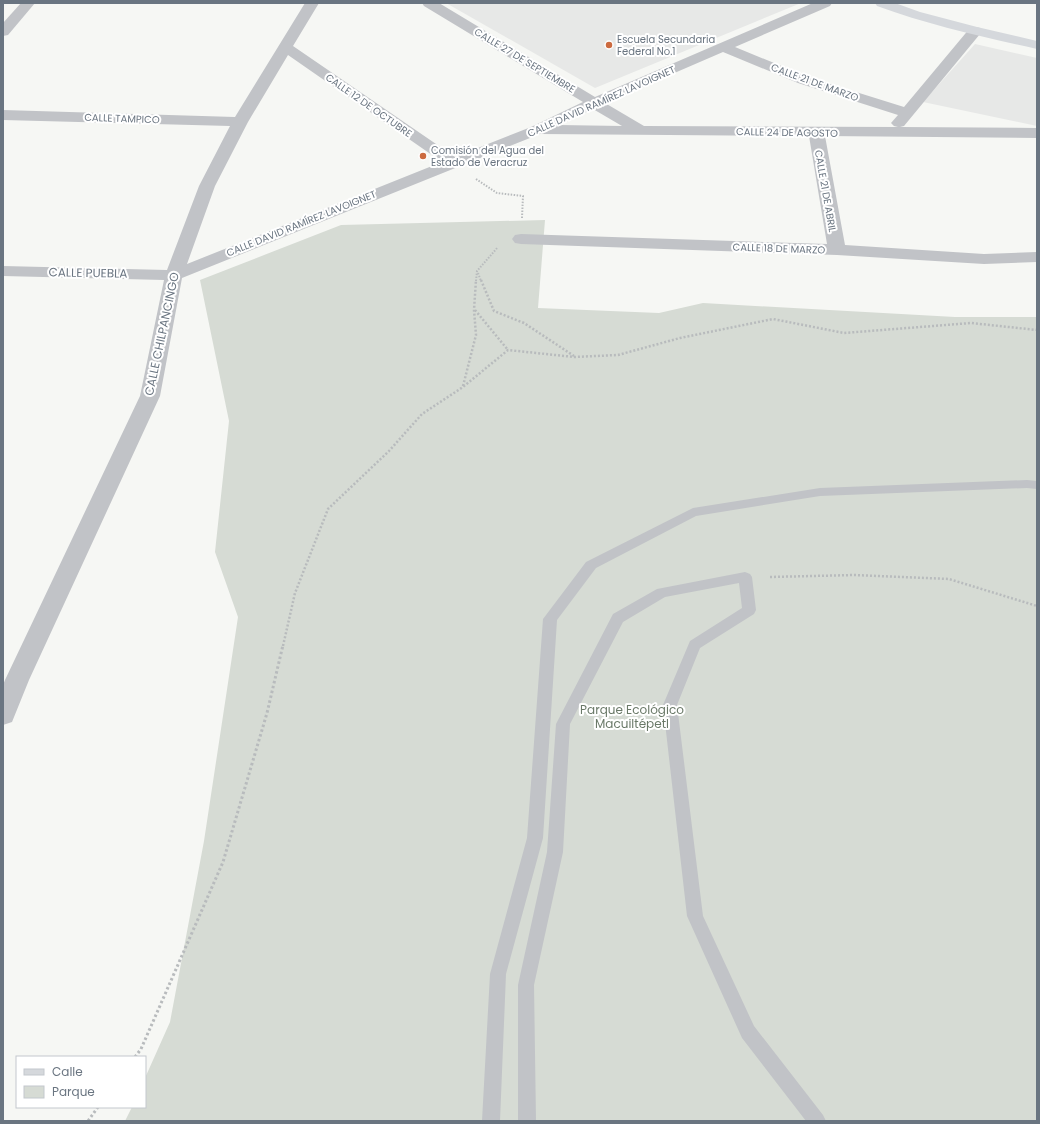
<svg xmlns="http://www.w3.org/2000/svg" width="1040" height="1124" font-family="Poppins,sans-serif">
	<rect width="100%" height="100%" fill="#f6f7f4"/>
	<g fill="#e7e8e7">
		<path d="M446,3H801L595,88Z"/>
		<path d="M975,44L1037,58V126L923,102Z"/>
	</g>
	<path fill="#d6dbd4" d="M545,220L538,308L659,313L703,303L955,317H1037V1121H125L132,1107H145V1078L170,1022L204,841L238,617L215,552L229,421L200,280L341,225Z"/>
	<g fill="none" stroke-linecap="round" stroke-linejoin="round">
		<g stroke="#b8bbbd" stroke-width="2" stroke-dasharray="1.5 1.5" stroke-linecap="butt">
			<path d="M476,179L497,193L523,196L522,218"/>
			<path d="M478,273L481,281"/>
			<path d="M476,281L477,271L498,247"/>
		</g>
		<g stroke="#b8bbbd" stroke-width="2.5" stroke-dasharray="2 2" stroke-linecap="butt">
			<path d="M481,280L494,311L524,323L574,356"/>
			<path d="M475,310L508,350"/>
			<path d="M463,386L476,335L474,310L476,280"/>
			<path d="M770,577L855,575L949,579L1037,606"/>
			<path d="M283,646L295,593L328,509L389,451L422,414L463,387L508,350L574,357L618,355L680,338L773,319L844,333L971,323L1037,330"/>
		</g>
		<g stroke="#b8bbbd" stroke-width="3" stroke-dasharray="2.5 2.5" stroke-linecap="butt">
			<path d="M135,1057L141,1049L223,862L267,713L283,645"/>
			<path d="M88,1121L98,1107"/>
		</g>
		<g fill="#c1c3c7" fill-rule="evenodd">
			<path d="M1027,480L1037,481V489L1027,488L820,496L696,516L596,568L557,620L543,838L506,974L500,1121H482L490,974L527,838L543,619L586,562L693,508L820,488Z"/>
			<path d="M745,572L750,574L752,577L756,610L754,614L700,648L677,705L703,916L754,1026L823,1115L826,1121H806L742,1038L687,916L663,705L690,641L742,608L739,583L665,597L623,622L570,724L563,852L534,985L536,1121H518V985L547,852L556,724L613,614L657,589Z"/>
		</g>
		<g fill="#c1c3c7" fill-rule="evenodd">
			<path d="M21,3H35L8,35L3,36V23Z"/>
			<path d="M305,3H319L293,46L455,157L531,127L583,102L424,6L422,3H439L595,97L813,3H832L830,6L735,47L808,77L904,107L970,28L975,27L980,28L982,31L980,34L904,126L900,127L1037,128V138L825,136L845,245L984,254L1037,252V262L984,264L837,255L521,244L515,243L512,239L515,235L521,234L827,244L809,136L540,134L182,278L160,396L29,680L12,722L3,725V685L5,680L140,396L164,280L3,276V266L167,270L199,186L230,126L3,120V110L235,117ZM723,52L798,83L898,115L891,123L894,126L898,127L644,126L605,103ZM288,55L442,162L187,264L215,186L248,122ZM593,109L622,126L559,125Z"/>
		</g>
		<path fill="#d5d8dc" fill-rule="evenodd" d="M875,3H895L920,12L977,27L1037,41V49C983,37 929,25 877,6Z"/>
	</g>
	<g fill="#cc6a3f" stroke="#fff" stroke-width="1.5">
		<circle cx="609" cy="45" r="4"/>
		<circle cx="423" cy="156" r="4"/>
	</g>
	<g text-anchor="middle" stroke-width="4" stroke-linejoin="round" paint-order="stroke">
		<g font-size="10" fill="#6a7581" stroke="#fff" text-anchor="start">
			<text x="617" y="43">Escuela Secundaria<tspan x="617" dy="12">Federal No.1</tspan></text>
			<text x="431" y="154">Comisión del Agua del<tspan x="431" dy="12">Estado de Veracruz</tspan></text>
		</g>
		<g font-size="10" fill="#6a7581" stroke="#fff">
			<text transform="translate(525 60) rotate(31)" y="4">CALLE 27 DE SEPTIEMBRE</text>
			<text transform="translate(815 82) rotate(20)" y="4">CALLE 21 DE MARZO</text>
			<text transform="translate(601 101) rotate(-24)" y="4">CALLE DAVID RAMÍREZ LAVOIGNET</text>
			<text transform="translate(369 105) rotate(35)" y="4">CALLE 12 DE OCTUBRE</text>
			<text transform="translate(122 118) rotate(2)" y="4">CALLE TAMPICO</text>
			<text transform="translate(787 132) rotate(1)" y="4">CALLE 24 DE AGOSTO</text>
			<text transform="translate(826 191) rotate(80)" y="4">CALLE 21 DE ABRIL</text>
			<text transform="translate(301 223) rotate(-22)" y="4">CALLE DAVID RAMÍREZ LAVOIGNET</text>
			<text transform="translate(779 248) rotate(2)" y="4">CALLE 18 DE MARZO</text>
		</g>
		<g font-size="12" fill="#6a7581" stroke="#fff">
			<text transform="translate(88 273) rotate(1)" y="4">CALLE PUEBLA</text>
			<text transform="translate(162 334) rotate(-78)" y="4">CALLE CHILPANCINGO</text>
		</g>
		<g font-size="12" fill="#6a7968" stroke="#fff">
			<text x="632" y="714">Parque Ecológico<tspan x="632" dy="14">Macuiltépetl</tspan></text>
		</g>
	</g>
	<rect width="1040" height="1124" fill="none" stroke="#6a7581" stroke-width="8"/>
	<rect x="16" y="1056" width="130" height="52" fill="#ffffff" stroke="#c3c8cd"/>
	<rect x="24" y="1069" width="20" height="6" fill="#d5d8dc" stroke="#c3c8cd"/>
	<text x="52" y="1076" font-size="12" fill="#6a7581">Calle</text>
	<rect x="24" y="1086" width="20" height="12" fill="#d6dbd4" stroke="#c3c8cd"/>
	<text x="52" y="1096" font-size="12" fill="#6a7581">Parque</text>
</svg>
